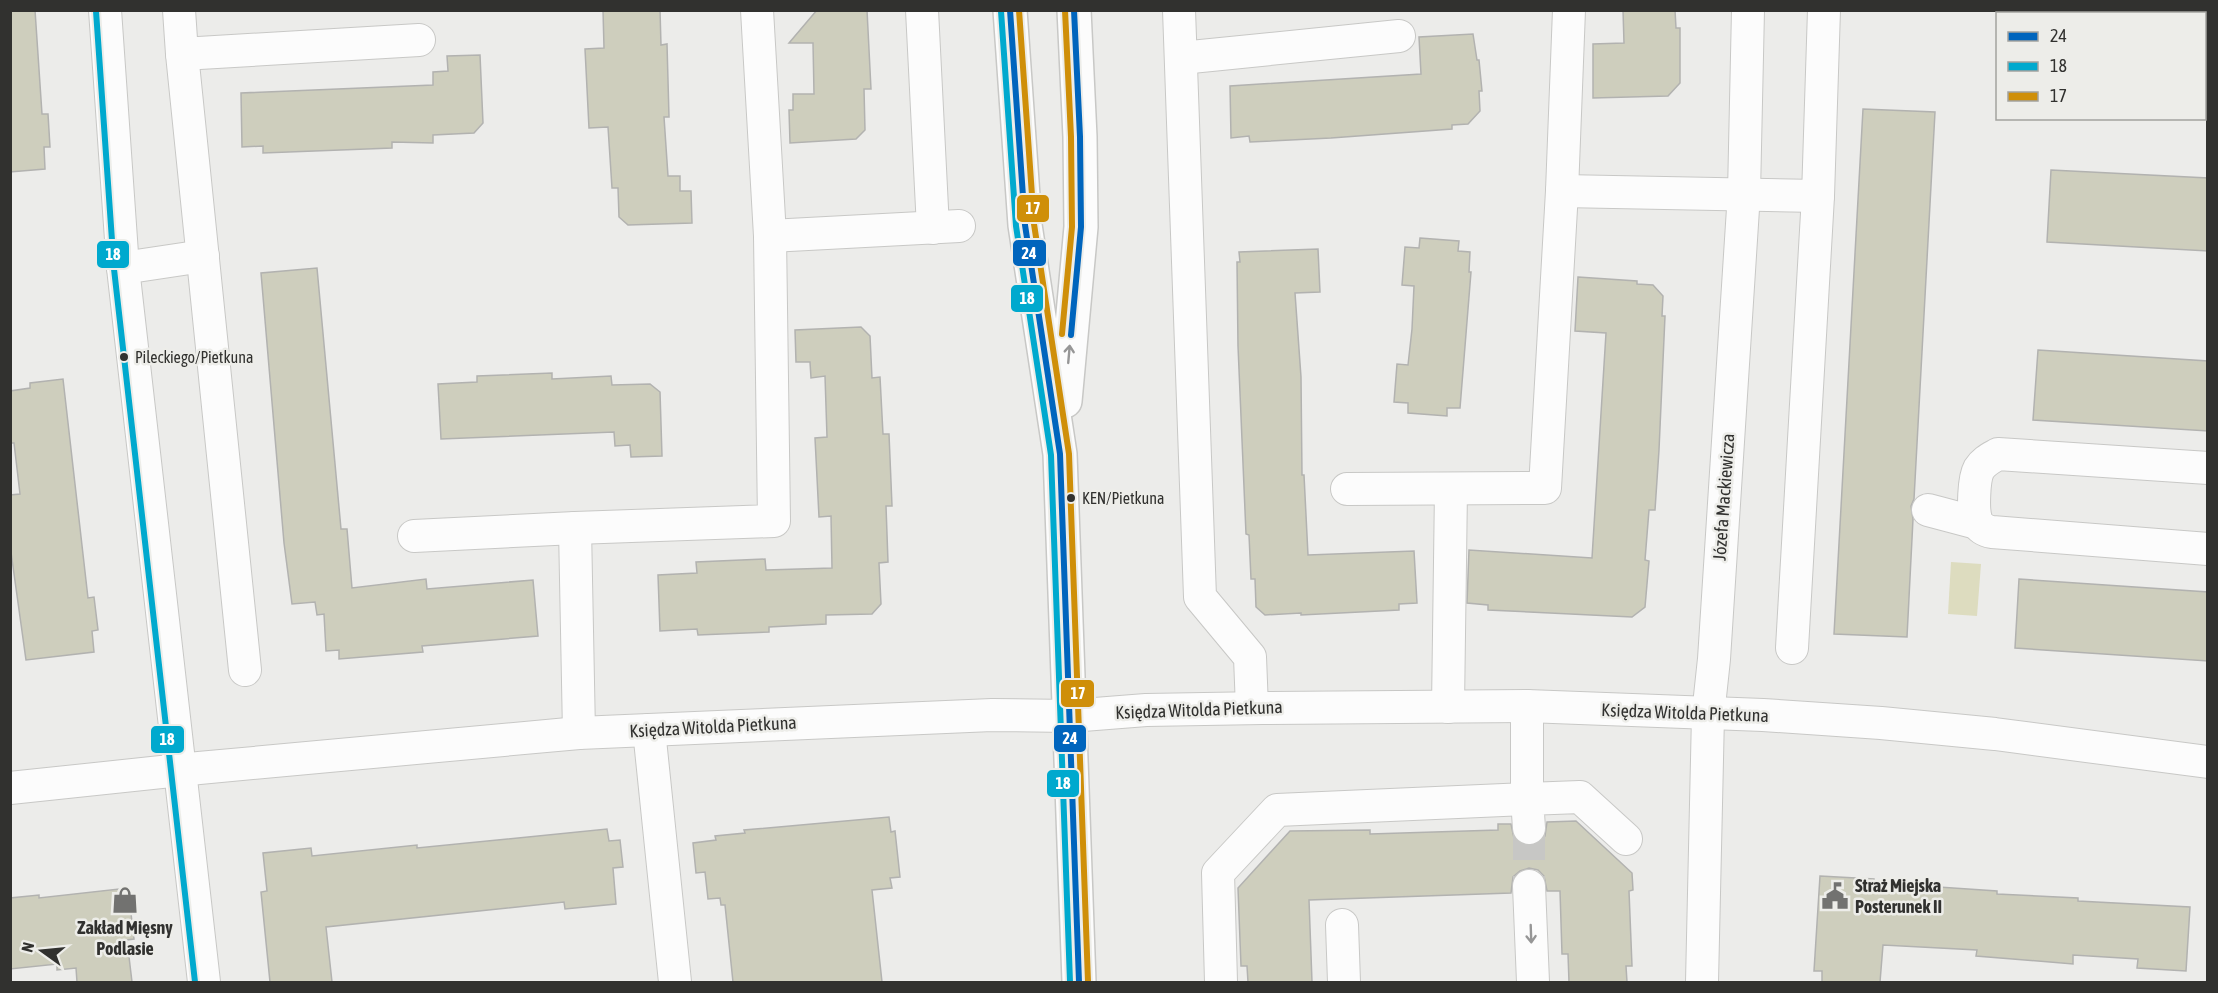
<svg xmlns="http://www.w3.org/2000/svg" width="2218" height="993" font-family="'Asap Condensed',sans-serif">
	<rect width="100%" height="100%" fill="#ececea"/>
	<path fill="#dddcbf" d="M1951,562L1981,564L1977,616L1948,614Z"/>
	<g fill="#cecebd" stroke="#b2b2b0" stroke-width="1.5">
		<path d="M10,10H35L42,114H48L50,147H44L45,169L10,172Z"/>
		<path d="M603,10H660L661,45L667,44L669,117H664L668,176H680V191H691L692,223L628,225L619,217L618,188H612L608,127L589,128L585,49L604,48Z"/>
		<path d="M817,10H867L871,89H864L865,130L856,139L790,143L789,110H793V94H814L813,43H789Z"/>
		<path d="M1623,10H1675L1676,28H1680V83L1668,96L1593,98V44L1624,43Z"/>
		<path d="M1473,34L1477,60H1479L1482,91H1479L1480,111L1468,124L1452,125V129L1331,138L1250,142L1249,136L1231,138L1230,86L1421,74L1419,37Z"/>
		<path d="M480,55L483,123L474,133L433,135V143L392,142V148L263,153V146L242,147L241,93L433,85V72L448,71L447,56Z"/>
		<path d="M1863,109L1935,112L1914,499L1911,506L1913,519L1907,637L1834,634Z"/>
		<path d="M2051,170L2208,178V251L2047,242Z"/>
		<path d="M1420,238L1459,241L1458,251L1470,252L1469,272H1471L1460,408H1447V416L1408,413V403L1394,402L1397,364L1408,365L1412,329L1414,286L1402,285L1405,247L1419,248Z"/>
		<path d="M1318,249L1320,292L1295,293L1301,377L1302,475H1304L1308,555L1414,551L1417,603L1399,604V610L1301,615V613L1265,615L1256,607L1255,579H1251L1249,535L1246,534L1238,346L1237,262H1240L1239,252Z"/>
		<path d="M317,268L341,529H347L352,588L426,579L427,589L533,580L538,636L422,646L423,652L339,659V650L326,651L324,614L317,615L315,602L292,604L284,543L261,273Z"/>
		<path d="M1578,277L1637,281V284L1653,285L1663,296L1662,316H1665L1659,450L1655,510H1649L1645,560L1649,561L1645,607L1632,617L1488,610V605L1467,603L1469,550L1592,558L1606,333L1575,331Z"/>
		<path d="M861,327L870,336L872,378L880,377L883,434H889L892,506H886L888,562L879,563L881,604L872,614L826,615V624L769,627V632L698,635L697,629L660,631L658,575L697,573L696,562L765,559L766,570L832,568L831,516L819,517L815,438L827,437L825,376L811,378L810,362H796L795,330Z"/>
		<path d="M2038,350L2208,361V431L2033,420Z"/>
		<path d="M552,373V379L611,376L612,385L650,384L660,392L662,456L631,457L630,445L615,446L614,432L441,439L438,384L477,382V376Z"/>
		<path d="M63,379L88,598L94,597L98,630L92,631L94,652L26,660L10,545V495L20,494L14,443H10V391L30,388V383Z"/>
		<path d="M2019,579L2208,592V661L2015,648Z"/>
		<path d="M889,817L891,832L895,831L900,877L890,878L892,888L872,890L882,982H733L725,905H721L720,898L708,899L705,872L696,873L693,843L716,840L715,836L745,833L744,830Z"/>
		<path d="M1576,821L1632,873L1633,890L1629,891L1632,966H1626L1627,982H1569L1568,954H1562L1560,891H1547L1544,876L1538,870L1529,868L1520,871L1513,877L1511,893L1309,900L1312,982H1248L1247,966H1241L1238,888L1290,831L1370,830V834L1498,830V824H1511L1514,838L1522,844L1530,846L1539,843L1545,836L1547,822Z"/>
		<path d="M607,829L609,841L620,840L623,867L613,868L616,904L565,909L564,902L326,927L332,982H270L261,892L267,891L263,853L311,848L312,856L417,845V848Z"/>
		<path d="M1820,876L1874,879V888L1939,892V887L1997,891V894L2078,898V901L2190,907L2186,971L2137,968L2138,959L2073,955V964L1976,956L1977,950L1883,945L1880,982H1822V971H1814Z"/>
		<path d="M128,888L134,939L127,940L132,982H77L76,968L57,970V964L10,969V898L39,895V898Z"/>
	</g>
	<g fill="none" stroke-linecap="round" stroke-linejoin="round">
		<path stroke="#c7c7c5" stroke-width="32" stroke-dasharray="32 16" stroke-linecap="butt" d="M1529,828V886"/>
		<defs>
			<g id="minor">
				<path d="M105,10L123,268L204,982"/>
				<path d="M179,10L182,54L245,670"/>
				<path d="M922,10L933,228"/>
				<path d="M1179,10L1200,597L1250,657L1252,708"/>
				<path d="M182,54L419,40"/>
				<path d="M1181,58L1399,36"/>
				<path d="M1562,191L1818,196"/>
				<path d="M770,236L959,226"/>
				<path d="M123,268L203,256"/>
				<path d="M2208,468L1998,454C1991,458 1984,461 1979,469C1974,478 1972,511 1977,522C1980,528 1986,531 1992,532L2208,549"/>
				<path d="M1347,489L1545,488L1562,191L1569,10"/>
				<path d="M1928,510L1977,523"/>
				<path d="M575,528L579,733"/>
				<path d="M414,536L575,528L774,521L770,236L757,10"/>
				<path d="M1792,648L1818,196L1824,10"/>
				<path d="M1448,707L1451,489"/>
				<path d="M649,730L675,982"/>
				<path d="M10,788L199,768L579,733L992,715L1070,716L1146,710L1263,708L1527,706L1763,715L1881,723L1995,734L2208,762"/>
				<path d="M1529,828L1527,799L1580,797L1626,839"/>
				<path d="M1529,886L1533,982"/>
				<path d="M1342,925L1344,982"/>
				<path d="M1221,982L1218,873L1277,810L1527,799V706"/>
				<path d="M1702,982L1708,715L1714,659L1744,193L1748,10"/>
			</g>
			<g id="tertiary">
				<path d="M1010,10L1025,225L1060,454L1079,982"/>
				<path d="M1065,401L1081,227L1080,137L1074,10"/>
			</g>
		</defs>
		<use href="#minor" stroke="#c8c8c6" stroke-width="34"/>
		<use href="#tertiary" stroke="#c8c8c6" stroke-width="36"/>
		<use href="#minor" stroke="#fcfcfc" stroke-width="32"/>
		<use href="#tertiary" stroke="#fcfcfc" stroke-width="33"/>
		<defs>
			<g id="bus-1">
				<path d="M1010,10L1025,225L1060,454L1079,982"/>
				<path d="M1071,335L1081,227L1080,137L1074,10"/>
			</g>
			<g id="bus-2">
				<path d="M96,11L114,269L195,982"/>
				<path d="M1001,11L1016,226L1051,455L1070,982"/>
			</g>
			<g id="bus-3">
				<path d="M1019,10L1034,224L1069,454L1088,982"/>
				<path d="M1062,334L1072,227L1071,137L1065,10"/>
			</g>
		</defs>
		<use href="#bus-1" stroke="#edede9" stroke-width="10"/>
		<use href="#bus-2" stroke="#edede9" stroke-width="10"/>
		<use href="#bus-3" stroke="#edede9" stroke-width="10"/>
		<use href="#bus-1" stroke="#0065bd" stroke-width="6"/>
		<use href="#bus-2" stroke="#00a9ce" stroke-width="6"/>
		<use href="#bus-3" stroke="#cf8f09" stroke-width="6"/>
	</g>
	<defs><path id="oneway-shaft" d="M-6 0H5M1.5-3L5.5 0L1.5 3" fill="none" stroke-width="1.6" stroke-linecap="round" stroke-linejoin="round" transform="scale(1.5)"/></defs>
	<g stroke="#969696">
		<use href="#oneway-shaft" transform="translate(1069 354) rotate(-85)"/>
		<use href="#oneway-shaft" transform="translate(1531 934) rotate(88)"/>
	</g>
	<defs>
		<symbol id="civic-bare" viewBox="-9 -9 18 18"><path d="M-.6-6.5H3V-4.5H.6V-3L4-1V1h2V6H-6V1h2V-1L-.6-3ZM-1.2 2.5V6h2.4V2.5Z" fill="#727270" stroke="#edede9" stroke-width="2.5" paint-order="stroke"/></symbol>
		<symbol id="shop-bare" viewBox="-9 -9 18 18"><path d="M-5-2.5h2.3a2.7 3.5 0 0 1 5.4 0H5L5.5 6h-11ZM-1.5-2.5h3a1.5 2.3 0 0 0-3 0Z" fill="#727270" stroke="#edede9" stroke-width="2.5" paint-order="stroke"/></symbol>
	</defs>
	<g fill-rule="evenodd">
		<use href="#civic-bare" x="1816" y="877" width="38" height="38"/>
		<use href="#shop-bare" x="106" y="881" width="38" height="38"/>
	</g>
	<g fill="#31312f" stroke="#edede9" stroke-width="2">
		<circle cx="124" cy="357" r="5"/>
		<circle cx="1071" cy="498" r="5"/>
	</g>
	<g text-anchor="middle" stroke-width="5" stroke-linejoin="round" paint-order="stroke">
		<g font-size="16" fill="#31312f" stroke="#edede9" text-anchor="start">
			<text x="135" y="363">Pileckiego/Pietkuna</text>
			<text x="1082" y="504">KEN/Pietkuna</text>
		</g>
		<g font-size="18" fill="#31312f" stroke="#edede9">
			<text transform="translate(1724 497) rotate(-86)" y="6">Józefa Mackiewicza</text>
			<text transform="translate(1199 710) rotate(-2)" y="6">Księdza Witolda Pietkuna</text>
			<text transform="translate(1685 713) rotate(2)" y="6">Księdza Witolda Pietkuna</text>
			<text transform="translate(713 727) rotate(-3)" y="6">Księdza Witolda Pietkuna</text>
		</g>
		<g font-size="18" font-weight="bold" fill="#31312f" stroke="#edede9" text-anchor="start">
			<text x="1855" y="892">Straż Miejska<tspan x="1855" dy="21">Posterunek II</tspan></text>
			<text x="125" y="934" text-anchor="middle">Zakład Mięsny<tspan x="125" dy="21">Podlasie</tspan></text>
		</g>
	</g>
	<g stroke="#edede9" stroke-width="2">
		<rect x="1016" y="194" width="34" height="29" rx="6" fill="#cf8f09"/>
		<rect x="1012" y="239" width="35" height="28" rx="6" fill="#0065bd"/>
		<rect x="96" y="240" width="34" height="29" rx="6" fill="#00a9ce"/>
		<rect x="1010" y="284" width="34" height="29" rx="6" fill="#00a9ce"/>
		<rect x="1060" y="679" width="35" height="29" rx="6" fill="#cf8f09"/>
		<rect x="1053" y="724" width="34" height="29" rx="6" fill="#0065bd"/>
		<rect x="150" y="725" width="35" height="29" rx="6" fill="#00a9ce"/>
		<rect x="1046" y="769" width="34" height="29" rx="6" fill="#00a9ce"/>
	</g>
	<g font-size="16" text-anchor="middle" font-weight="bold" fill="#fff">
		<text x="1033" y="214">17</text>
		<text x="1029" y="259">24</text>
		<text x="113" y="260">18</text>
		<text x="1027" y="304">18</text>
		<text x="1078" y="699">17</text>
		<text x="1070" y="744">24</text>
		<text x="167" y="745">18</text>
		<text x="1063" y="789">18</text>
	</g>
	<rect width="2218" height="993" fill="none" stroke="#31312f" stroke-width="24"/>
	<rect x="1996" y="12" width="210" height="108" fill="#edede9" stroke="#a2a29f" stroke-width="1.5"/>
	<rect x="2008" y="32" width="30" height="9" fill="#0065bd" stroke="#a2a29f" stroke-width="1.5"/>
	<text x="2050" y="42" font-size="18" fill="#31312f">24</text>
	<rect x="2008" y="62" width="30" height="9" fill="#00a9ce" stroke="#a2a29f" stroke-width="1.5"/>
	<text x="2050" y="72" font-size="18" fill="#31312f">18</text>
	<rect x="2008" y="92" width="30" height="9" fill="#cf8f09" stroke="#a2a29f" stroke-width="1.5"/>
	<text x="2050" y="102" font-size="18" fill="#31312f">17</text>
	<g transform="translate(42 951) rotate(285)" stroke="#edede9" stroke-width="4.5" paint-order="stroke">
	<path d="M0-4.5L10 22L0 15L-10 22Z" fill="#31312f"/>
	<text y="-9" font-size="16" font-weight="bold" text-anchor="middle" fill="#31312f">N</text>
	</g>
</svg>
